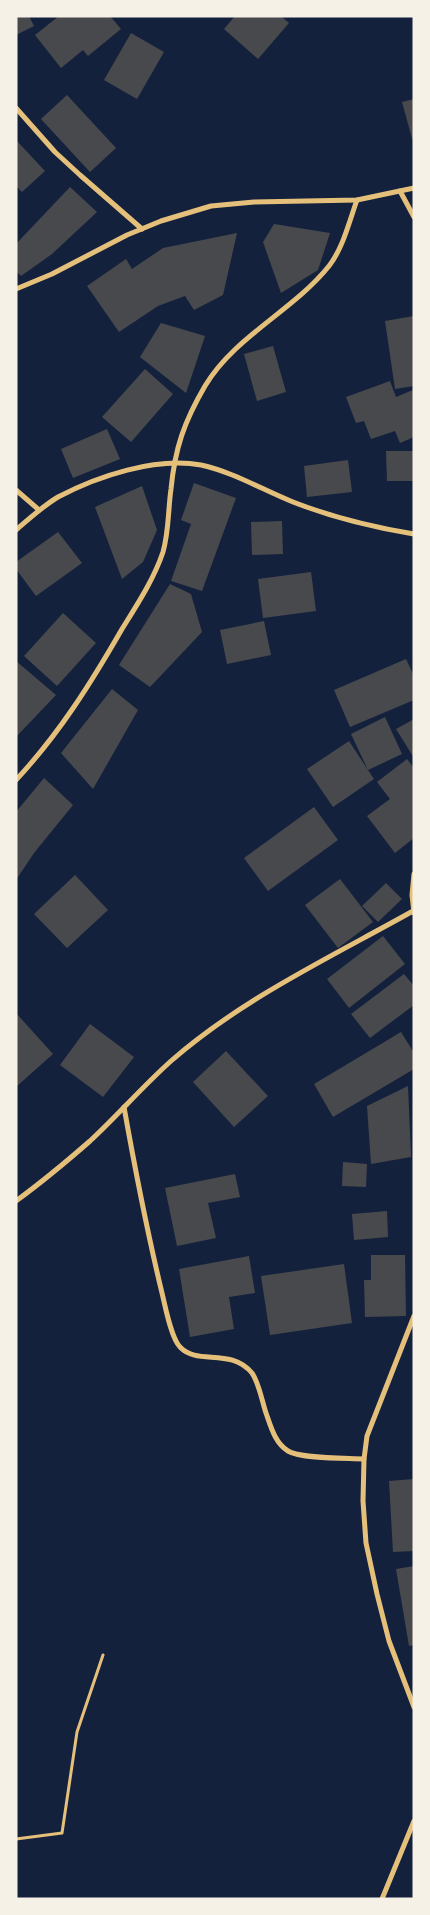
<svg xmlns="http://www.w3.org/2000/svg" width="430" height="1915" font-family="'Space Grotesk',sans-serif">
	<rect width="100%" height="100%" fill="#14213d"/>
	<g fill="#48494c">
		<path d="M16,16H29L34,26L16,35Z"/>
		<path d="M59,16H110L121,29L88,56L83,50L61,68L35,35Z"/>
		<path d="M235,16H281L289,23L258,59L224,29Z"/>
		<path d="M131,33L164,52L137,99L104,80Z"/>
		<path d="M67,95L116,148L90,172L41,119Z"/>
		<path d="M414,99V142H413L402,102Z"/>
		<path d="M16,140L45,171L22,192L16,186Z"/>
		<path d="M70,187L97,212L52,254L21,276L16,271V244Z"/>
		<path d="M274,224L330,233L318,270L281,293L263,242Z"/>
		<path d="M237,233L223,295L194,310L185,296L158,306L119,332L87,286L126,259L132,269L163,248Z"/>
		<path d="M414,316V386L395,389L385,321Z"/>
		<path d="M161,323L205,336L186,393L140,357Z"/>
		<path d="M273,346L286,392L257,401L244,354Z"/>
		<path d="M145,369L173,394L131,442L102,417Z"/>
		<path d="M390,381L396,397L413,390L414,392V437L400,443L395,431L371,439L364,421L356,423L346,397Z"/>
		<path d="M107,429L120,459L73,478L61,449Z"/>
		<path d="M386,451H414V481H387Z"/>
		<path d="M348,460L352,492L307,497L304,466Z"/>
		<path d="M194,483L236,498L202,591L171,581L191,524L181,520Z"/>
		<path d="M142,486L157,530L143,562L122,579L95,507Z"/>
		<path d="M282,521L283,554L252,555L251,522Z"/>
		<path d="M58,532L82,563L36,596L16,569V562Z"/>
		<path d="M311,572L316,611L263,618L258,579Z"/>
		<path d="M170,584L191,594L202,632L150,687L119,665Z"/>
		<path d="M63,613L96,643L57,686L24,656Z"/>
		<path d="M264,621L271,655L227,664L220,630Z"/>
		<path d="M406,659L414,676V700L350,727L334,690Z"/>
		<path d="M16,661L56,695L16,737Z"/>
		<path d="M112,689L138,710L93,789L61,753Z"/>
		<path d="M385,717L402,754L368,770L374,779L333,807L307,769L349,741L368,770L351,734Z"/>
		<path d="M414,719V758L396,729Z"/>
		<path d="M407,759L414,768V838L395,853L367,816L390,799L377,782Z"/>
		<path d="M44,778L73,805L34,853L16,880V812Z"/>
		<path d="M314,807L338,840L268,891L244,858Z"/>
		<path d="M75,875L108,910L67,948L34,914Z"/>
		<path d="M340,879L373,922L338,948L305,905Z"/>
		<path d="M386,883L402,899L378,922L362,906Z"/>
		<path d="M383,936L405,964L349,1008L327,979Z"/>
		<path d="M404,974L414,986V1005L370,1038L351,1014Z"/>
		<path d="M16,1013L53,1054L16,1087Z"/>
		<path d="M90,1024L134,1057L103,1097L60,1065Z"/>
		<path d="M401,1032L414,1053V1069L333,1117L314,1084Z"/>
		<path d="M226,1051L268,1096L234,1127L193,1082Z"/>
		<path d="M408,1086L411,1157L371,1164L367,1106Z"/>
		<path d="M343,1162L367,1164L366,1187L342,1186Z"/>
		<path d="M235,1174L240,1197L208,1203L216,1238L177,1246L165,1188Z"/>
		<path d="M387,1211L388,1237L354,1240L352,1214Z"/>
		<path d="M371,1255H405L406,1316L365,1317L364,1280H371Z"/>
		<path d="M249,1256L255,1293L229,1297L234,1329L190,1337L179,1269Z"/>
		<path d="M344,1264L352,1323L270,1335L261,1276Z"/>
		<path d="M414,1479V1551L393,1552L389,1481Z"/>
		<path d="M414,1566V1645L409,1646L396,1569Z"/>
	</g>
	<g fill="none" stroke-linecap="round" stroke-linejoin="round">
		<path stroke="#e5c07b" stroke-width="3" d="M16,1839L62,1833L77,1732L103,1655"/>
		<g stroke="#e5c07b" stroke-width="5">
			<path d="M16,108L55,152L80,175L142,229"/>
			<path d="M400,191L414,217"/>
			<path d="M16,289L52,274L127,235L161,221L211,206L254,202L357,200L414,188"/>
			<path d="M16,490L39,510"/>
			<path d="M16,530C30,518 43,506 58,497C98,476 155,457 201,465C233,472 263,490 293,502C334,518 371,527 414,534"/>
			<path d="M16,780C59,734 91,683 122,629C137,605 154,579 163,552C169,531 168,510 171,489C175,448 184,422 205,386C235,336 293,311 329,266C343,248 349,222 357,200"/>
			<path d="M414,913L412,895L414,874"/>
			<path d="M124,1107C135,1169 147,1231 162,1293C165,1305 171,1338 180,1347C198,1366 230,1347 252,1373C259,1383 262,1401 266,1413C271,1427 275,1443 288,1451C301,1459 347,1458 364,1459"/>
			<path d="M16,1201C42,1182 66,1162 90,1141C118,1115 143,1086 171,1061C243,998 331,957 413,911"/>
			<path d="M414,1316L367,1436L364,1459L363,1501L366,1543L377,1594L389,1641L414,1707"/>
			<path d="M382,1899L414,1821"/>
		</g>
	</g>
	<rect width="430" height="1915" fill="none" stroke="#f6f1e7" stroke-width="35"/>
</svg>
